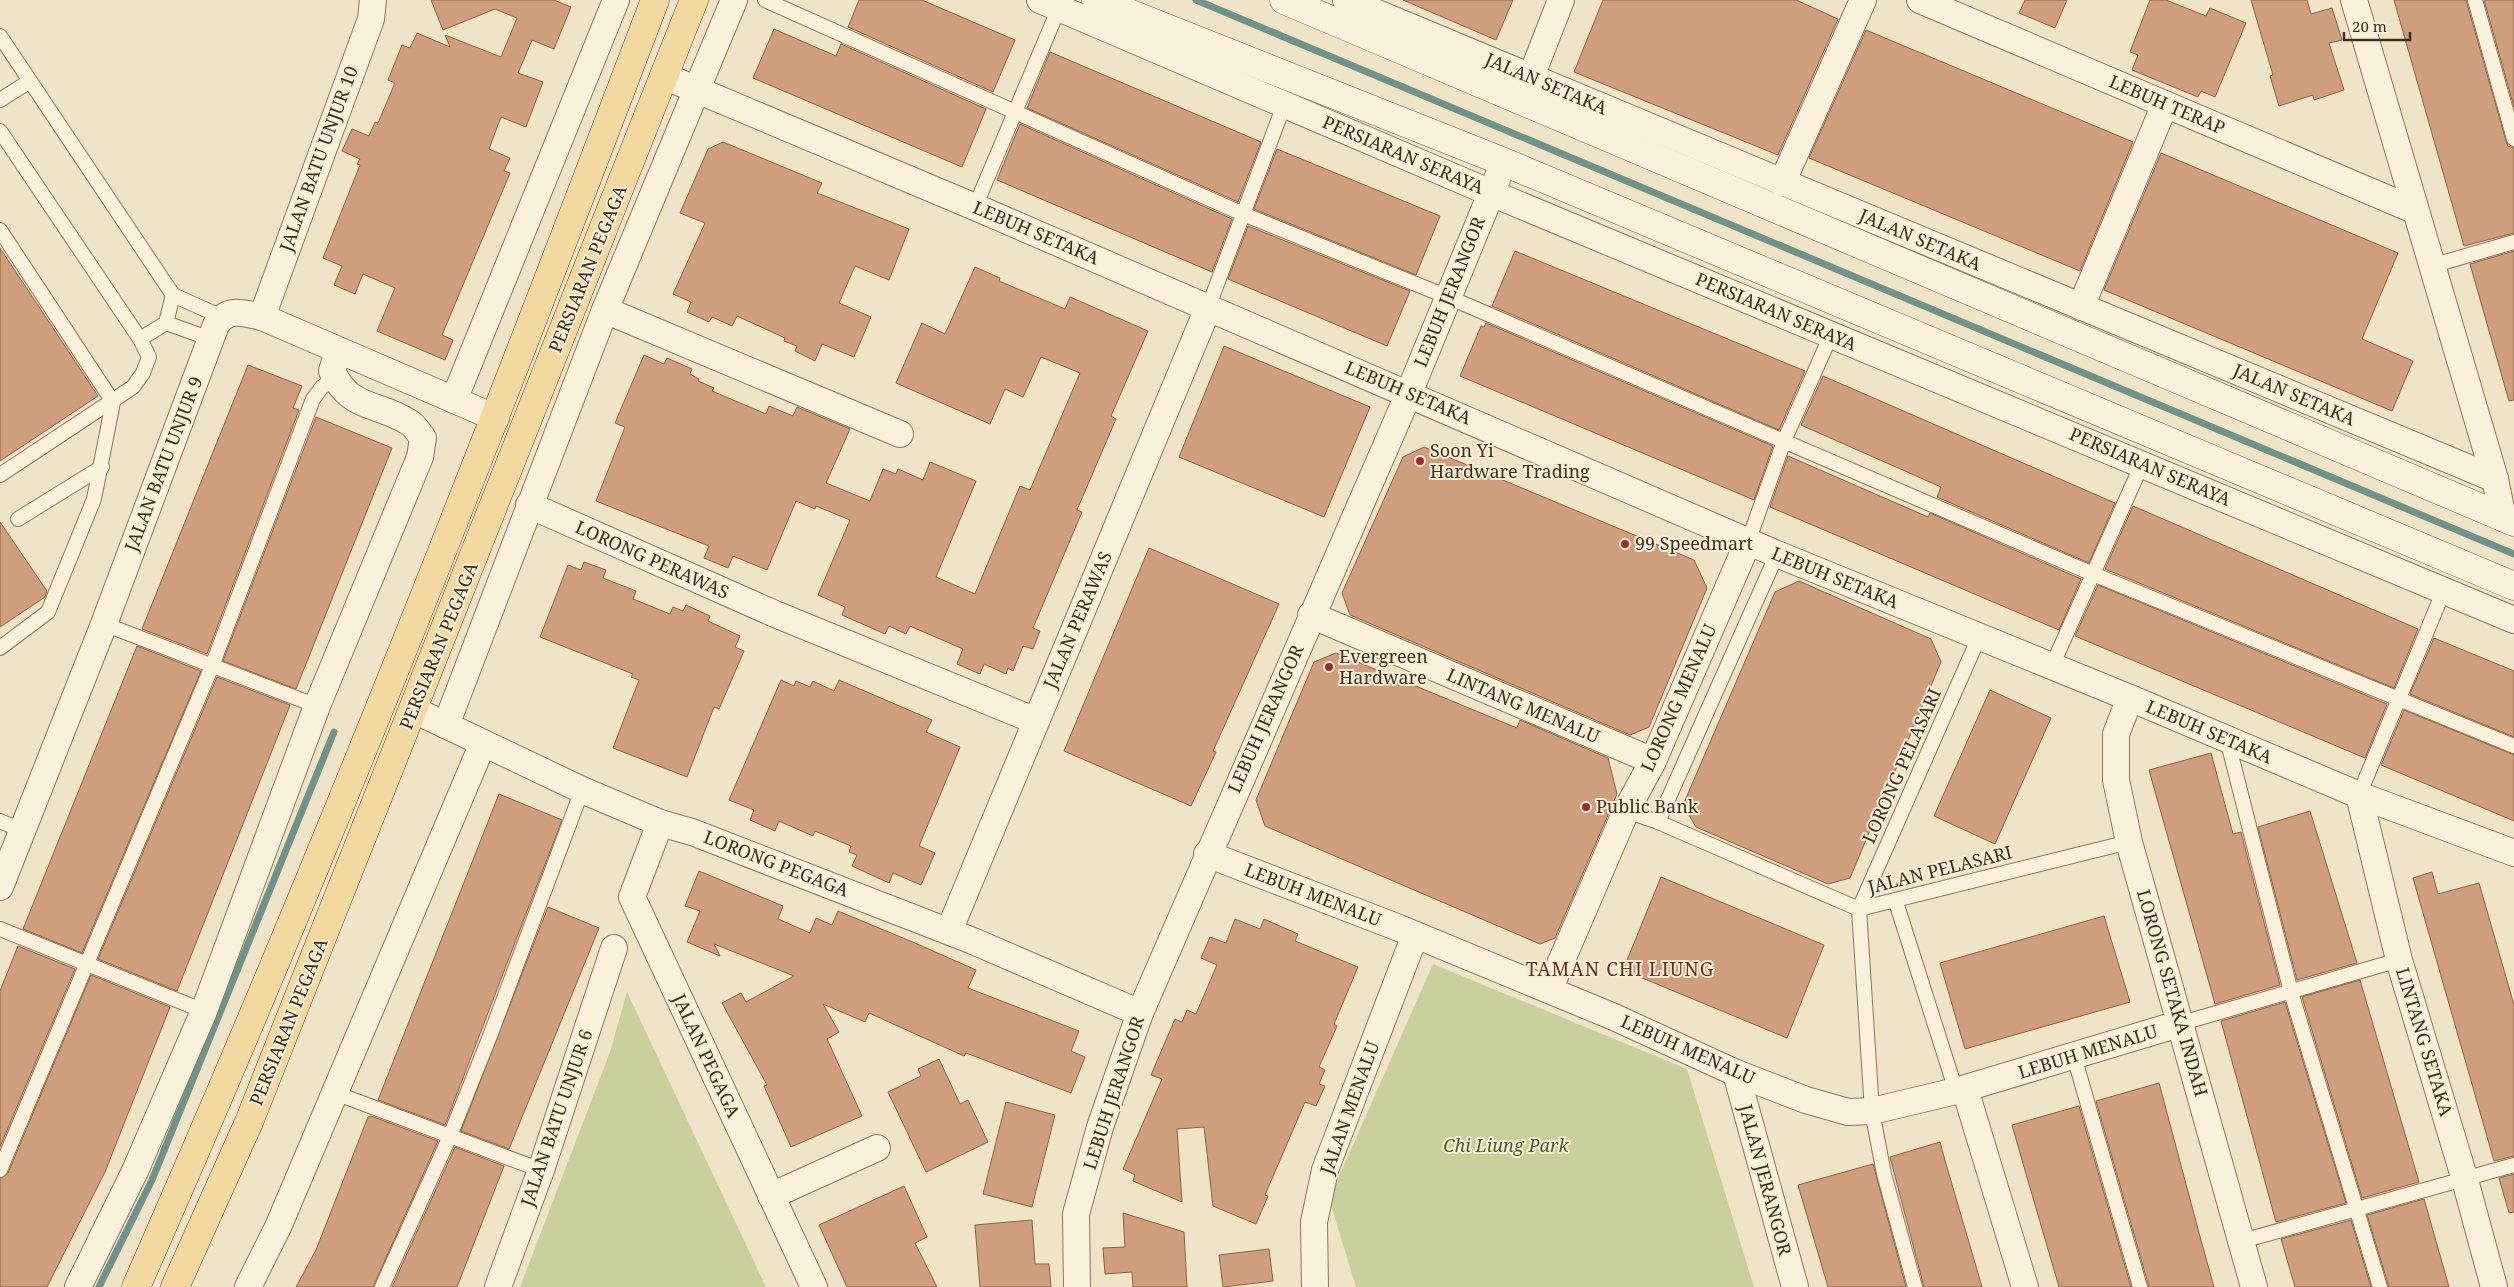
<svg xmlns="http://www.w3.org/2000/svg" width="2514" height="1287" font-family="'Noto Serif',serif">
	<rect width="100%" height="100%" fill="#f0e4c8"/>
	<g fill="#c9cf9b">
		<path d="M1433,964L1687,1069L1754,1287H1356L1329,1199Z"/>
		<path d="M627,992L766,1287H520L610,1052Z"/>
	</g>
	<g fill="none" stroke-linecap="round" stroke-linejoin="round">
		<g stroke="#6f938a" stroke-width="7">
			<path d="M1196,0L2514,554"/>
			<path d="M99,1287L152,1180L334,732"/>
		</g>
	</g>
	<g fill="#cf9f7d" stroke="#8d5f41">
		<path d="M431,0H554L571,7L554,49L532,40L518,73L543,82L526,127L501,117L489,149L510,158L504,171L510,173L442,335L453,340L445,360L377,331L395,288L363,274L355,294L334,285L342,266L323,258L360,165L357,164L360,159L342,151L352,129L369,136L375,122L378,123L395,83L388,80L402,45L410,48L417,33L450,47L445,35L501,57L517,18L495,9L443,30Z"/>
		<path d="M859,0H922L1015,40L993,92L848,27Z"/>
		<path d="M1403,0H1513L1496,40Z"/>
		<path d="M1603,0H1796L1838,19L1778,155L1574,72Z"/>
		<path d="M2025,0H2067L2055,28L2019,13Z"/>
		<path d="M2150,0H2166L2206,16L2210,8L2246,23L2215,97L2201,91L2198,97L2132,70L2138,55L2130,52Z"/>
		<path d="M2251,0H2307L2311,14L2332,8L2342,40L2329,43L2344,90L2314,100L2313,95L2279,106L2270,76L2273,75Z"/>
		<path d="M2394,0H2466L2506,141L2508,146L2514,148V233L2464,246Z"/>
		<path d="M2484,0H2514V107Z"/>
		<path d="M774,29L836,56L841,44L986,109L962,167L753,78Z"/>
		<path d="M1866,30L2133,142L2080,271L1809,158Z"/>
		<path d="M1050,52L1261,142L1238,202L1027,108Z"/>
		<path d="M1020,124L1232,219L1212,272L997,180Z"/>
		<path d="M723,142L822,183L817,193L909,229L889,280L855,266L839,303L871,317L854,357L822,344L815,361L795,351L797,346L784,341L785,338L737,316L732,326L712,317L709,322L687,312L691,302L673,294L705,223L680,213L708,149Z"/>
		<path d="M1277,149L1440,216L1416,275L1254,209Z"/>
		<path d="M2161,153L2398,253L2362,339L2413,361L2392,411L2104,290Z"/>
		<path d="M1248,226L1410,291L1387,346L1228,279Z"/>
		<path d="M0,248L98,396L0,461Z"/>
		<path d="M1515,251L1805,371L1779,430L1492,306Z"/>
		<path d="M2514,251V400L2509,401L2470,264Z"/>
		<path d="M975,267L1000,278L999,281L1065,309L1070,297L1148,331L1111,416L1116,419L1077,510L1082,512L1033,628L1040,631L1033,649L1023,646L1013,671L1008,668L1006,674L984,664L980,674L957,664L963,649L910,626L906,634L889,626L885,634L842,615L845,607L818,595L850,520L816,506L815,509L796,501L767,570L733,556L728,568L704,558L709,546L596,501L625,427L615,423L644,355L664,364L667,358L692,369L690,374L699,379L698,381L714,388L712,391L766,414L769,406L793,416L797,407L850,429L826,483L870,501L883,469L896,474L898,469L923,480L930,462L976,481L936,577L975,594L1020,486L1030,490L1080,373L1041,357L1023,397L1005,389L990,424L896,383L922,323L945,334Z"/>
		<path d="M1486,323L1773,446L1754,500L1460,376L1481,326L1484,327Z"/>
		<path d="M1224,346L1370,407L1324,517L1179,457Z"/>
		<path d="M248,365L302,386L293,408L299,410L207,654L142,629Z"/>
		<path d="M1823,376L2115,503L2089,563L1937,497L1941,487L1801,425Z"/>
		<path d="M316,417L392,448L296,689L223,661Z"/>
		<path d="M1424,447L1694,560L1707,588L1649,727L1630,735L1350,615L1342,593L1403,457Z"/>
		<path d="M1788,456L1928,517L1930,513L2081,579L2059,630L1770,507Z"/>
		<path d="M2133,506L2418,629L2394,688L2105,569Z"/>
		<path d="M0,522L47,591L45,597L0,627Z"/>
		<path d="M1149,548L1279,604L1213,751L1216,752L1191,806L1064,751Z"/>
		<path d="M584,562L606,570L603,578L636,591L633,599L670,614L673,607L683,611L686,605L710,616L708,621L740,636L735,647L744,651L719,709L714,707L687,777L613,748L639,680L631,677L633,674L540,637L568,565L581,570Z"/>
		<path d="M1799,581L1931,639L1941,662L1850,878L1828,884L1696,827L1683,805L1775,592Z"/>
		<path d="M2098,585L2387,704L2365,758L2075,636Z"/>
		<path d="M2434,638L2514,671V737L2410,694Z"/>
		<path d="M137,646L201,671L82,953L23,929Z"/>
		<path d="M1336,653L1517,728L1520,720L1608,758L1617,794L1555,938L1540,944L1265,826L1256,800L1314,662Z"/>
		<path d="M217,677L290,705L177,991L98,959Z"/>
		<path d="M781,680L794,686L796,681L810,687L813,681L834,691L839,680L932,720L926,732L960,747L919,846L935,853L921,885L893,873L889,883L852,866L857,855L849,852L851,846L815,831L813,836L779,821L775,831L750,820L754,810L729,800Z"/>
		<path d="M1990,690L2051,718L1995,844L1934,816Z"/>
		<path d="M2404,710L2514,755V821L2381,765Z"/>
		<path d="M2211,753L2233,834L2241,832L2280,985L2215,1004L2149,770Z"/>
		<path d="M499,794L562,820L445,1125L378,1100Z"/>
		<path d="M2310,811L2357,963L2297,980L2258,827Z"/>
		<path d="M699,871L783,906L778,919L810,933L816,918L832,925L838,911L915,943L976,970L968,988L1079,1031L1071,1051L1085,1057L1071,1093L966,1053L964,1056L869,1013L865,1022L823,1004L839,1032L827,1039L862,1116L791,1147L764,1086L767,1085L722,1003L741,993L746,1002L794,976L714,944L720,956L687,942L700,911L685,906Z"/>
		<path d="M2432,872L2438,894L2479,883L2514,1005V1156L2494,1161L2413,878Z"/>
		<path d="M1661,877L1824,945L1787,1038L1623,970Z"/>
		<path d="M548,907L599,928L509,1149L461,1131Z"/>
		<path d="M2104,916L2130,1002L1965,1049L1940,963Z"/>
		<path d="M1235,919L1260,929L1264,919L1298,934L1295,941L1358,967L1334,1024L1337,1026L1319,1067L1325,1070L1319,1084L1325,1086L1316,1106L1305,1102L1265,1195L1268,1196L1256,1224L1213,1206L1204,1127L1177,1129L1182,1202L1133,1181L1135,1175L1123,1169L1162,1079L1151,1075L1175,1019L1182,1022L1187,1010L1196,1014L1217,965L1201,958L1210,937L1226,943Z"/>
		<path d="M18,946L75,969L0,1147V991Z"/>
		<path d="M91,975L170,1007L105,1172L47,1287H0V1179L8,1173Z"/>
		<path d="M2360,980L2419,1182L2362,1198L2302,997Z"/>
		<path d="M2285,1002L2346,1203L2276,1222L2221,1021Z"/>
		<path d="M939,1059L960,1104L968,1100L988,1142L926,1172L888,1092L921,1076L918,1069Z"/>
		<path d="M2159,1083L2199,1233L2214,1287H2149L2096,1101Z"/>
		<path d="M1006,1102L1055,1115L1032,1207L983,1194Z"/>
		<path d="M2079,1106L2131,1287H2059L2024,1167L2012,1125Z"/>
		<path d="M371,1116L438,1141L373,1287H296L316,1250L368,1117Z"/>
		<path d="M1940,1142L1946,1164L1982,1287H1924L1890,1157Z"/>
		<path d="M455,1147L504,1166L457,1287H392Z"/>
		<path d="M1873,1164L1906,1287H1828L1798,1185Z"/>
		<path d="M2514,1174V1212L2509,1213L2499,1178Z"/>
		<path d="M904,1186L927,1237L915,1243L937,1287H847L819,1225Z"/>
		<path d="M2424,1199L2449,1287H2389L2367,1215Z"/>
		<path d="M1123,1213L1184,1232L1187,1287H1133L1132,1272L1105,1274L1103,1248L1125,1247Z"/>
		<path d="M1032,1220L1035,1264H1049L1051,1287H980L975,1225Z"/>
		<path d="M2351,1220L2371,1287H2295L2281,1239Z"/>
		<path d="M1269,1249L1273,1281L1223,1287L1219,1255Z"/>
	</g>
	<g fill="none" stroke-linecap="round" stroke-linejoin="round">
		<defs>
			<g id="service">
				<path d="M765,0L1243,214L1448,297L2093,574L2514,746"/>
				<path d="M2475,0L2514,139"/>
				<path d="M0,36L173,295L222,317"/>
				<path d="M0,100L30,81"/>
				<path d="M0,131L140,339L149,357L143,373L133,387L0,475"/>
				<path d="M975,207L1059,8"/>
				<path d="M0,230L113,402L94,499L48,612L0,648"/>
				<path d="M2431,266L2514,242"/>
				<path d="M1208,308L1284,105"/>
				<path d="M166,323L211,339"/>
				<path d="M140,339L166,323L173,295"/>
				<path d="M18,519L102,467"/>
				<path d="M1748,542L1784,441L1831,335"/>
				<path d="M104,624L317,706"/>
				<path d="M2052,666L2142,464"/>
				<path d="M2227,739L2291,992L2380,1287"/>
				<path d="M2359,795L2444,590"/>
				<path d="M1626,811L1658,822L1859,909L2129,842"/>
				<path d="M0,821L23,831"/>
				<path d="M1658,822L1777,554"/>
				<path d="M1896,902L1956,1091"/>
				<path d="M0,929L204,1011"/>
				<path d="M2182,1023L2399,960"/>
				<path d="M2074,1056L2140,1287"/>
				<path d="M335,1093L541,1170"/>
				<path d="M0,1170L212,666L313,399L322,387L336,378"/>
				<path d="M2242,1241L2514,1165"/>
				<path d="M382,1287L450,1136L490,1036L582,790"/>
				<path d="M1915,1287L1884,1174L1872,1111L1859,909L1979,637"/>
			</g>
			<g id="minor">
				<path d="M1040,0L1491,193L2514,620"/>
				<path d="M1346,0L2495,479"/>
				<path d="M1920,0L2414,210"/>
				<path d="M2354,0L2495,479L2503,518"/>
				<path d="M664,76L975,207L1777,554L2130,698L2359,795L2514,853"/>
				<path d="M1531,77L1561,0"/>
				<path d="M1782,183L1863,0"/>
				<path d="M2081,307L2165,104"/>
				<path d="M605,310L900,434"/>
				<path d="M262,317L371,19L373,0"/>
				<path d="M454,400L616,0"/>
				<path d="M529,505L775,614L1036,721"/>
				<path d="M1311,615L1653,761"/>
				<path d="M2130,698L2116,734V780L2129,842L2254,1287"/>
				<path d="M414,710L582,790L660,823L692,832L973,941L1140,1013"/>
				<path d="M446,725L605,310L734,0"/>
				<path d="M2359,795L2399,960L2465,1180L2494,1287"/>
				<path d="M660,823L632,897L814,1287"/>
				<path d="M1207,854L1399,928L1614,1017L1736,1073L1806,1100L1848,1112L1872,1111L1956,1091L2182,1023"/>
				<path d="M0,887L104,624L216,325C228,307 243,313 262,317L496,418"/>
				<path d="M949,931L1208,308"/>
				<path d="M1549,990L1626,811L1653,761L1748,542"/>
				<path d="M1736,1073L1795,1287"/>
				<path d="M1965,1089L2025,1287"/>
				<path d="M771,1196L877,1148"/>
				<path d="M78,1287L135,1171L204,1011L317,706L420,457L423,438C419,433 415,426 410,423C379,402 350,411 332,371L338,352"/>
				<path d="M248,1287L278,1227L483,743"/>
				<path d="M498,1287L541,1170L614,948"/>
				<path d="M1077,1287L1076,1214L1100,1127L1140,1013L1409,393L1504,162"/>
				<path d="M1315,1287L1314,1222L1325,1170L1415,935"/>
			</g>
			<g id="secondary">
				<path d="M1096,0L1504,162L2514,586"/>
				<path d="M1284,0L2514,522"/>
			</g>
			<g id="primary">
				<path d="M136,1287C323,864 491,432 655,0"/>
				<path d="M175,1287L249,1122L694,0"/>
			</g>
		</defs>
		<use href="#service" stroke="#8d765c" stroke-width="16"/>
		<use href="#minor" stroke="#8d765c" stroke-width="28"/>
		<use href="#secondary" stroke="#6f573f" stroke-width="29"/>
		<use href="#primary" stroke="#5b4430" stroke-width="29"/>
		<use href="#service" stroke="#faf1dc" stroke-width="14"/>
		<use href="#minor" stroke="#faf1dc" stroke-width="26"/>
		<use href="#secondary" stroke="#faf1dc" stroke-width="28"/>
		<use href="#primary" stroke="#f3d9a0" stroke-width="28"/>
	</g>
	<g fill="#9e2a2b" stroke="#f7eed8" stroke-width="2">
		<circle cx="1420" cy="461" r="5"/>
		<circle cx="1625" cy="544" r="5"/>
		<circle cx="1329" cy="667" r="5"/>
		<circle cx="1586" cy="807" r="5"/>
	</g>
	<g text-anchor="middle" stroke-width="4" stroke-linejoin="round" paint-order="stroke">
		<g font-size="18" fill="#3d2e20" stroke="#f7eed8">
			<text transform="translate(1546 84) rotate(23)" y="6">JALAN SETAKA</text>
			<text transform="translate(2167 105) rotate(23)" y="6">LEBUH TERAP</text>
			<text transform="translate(1403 155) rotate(23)" y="6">PERSIARAN SERAYA</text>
			<text transform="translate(319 159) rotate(-70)" y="6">JALAN BATU UNJUR 10</text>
			<text transform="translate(1036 233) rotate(23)" y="6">LEBUH SETAKA</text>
			<text transform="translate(1920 240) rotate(23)" y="6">JALAN SETAKA</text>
			<text transform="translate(588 269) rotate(-68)" y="6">PERSIARAN PEGAGA</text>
			<text transform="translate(1450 292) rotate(-68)" y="6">LEBUH JERANGOR</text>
			<text transform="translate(1776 312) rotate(23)" y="6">PERSIARAN SERAYA</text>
			<text transform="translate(1408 393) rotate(23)" y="6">LEBUH SETAKA</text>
			<text transform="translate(2294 395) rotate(23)" y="6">JALAN SETAKA</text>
			<text transform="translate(164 464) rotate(-69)" y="6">JALAN BATU UNJUR 9</text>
			<text transform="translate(2150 467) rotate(23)" y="6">PERSIARAN SERAYA</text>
			<text transform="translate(652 560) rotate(24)" y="6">LORONG PERAWAS</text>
			<text transform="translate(1835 578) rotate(22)" y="6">LEBUH SETAKA</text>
			<text transform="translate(1078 620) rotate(-67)" y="6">JALAN PERAWAS</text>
			<text transform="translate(439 646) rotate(-68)" y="6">PERSIARAN PEGAGA</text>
			<text transform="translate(1679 698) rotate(-66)" y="6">LORONG MENALU</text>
			<text transform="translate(1523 706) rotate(23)" y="6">LINTANG MENALU</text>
			<text transform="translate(1266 719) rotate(-66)" y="6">LEBUH JERANGOR</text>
			<text transform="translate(2209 732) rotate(23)" y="6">LEBUH SETAKA</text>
			<text transform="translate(1902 766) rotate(-66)" y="6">LORONG PELASARI</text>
			<text transform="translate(776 864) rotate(21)" y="6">LORONG PEGAGA</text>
			<text transform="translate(1940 870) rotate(-14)" y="6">JALAN PELASARI</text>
			<text transform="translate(1313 895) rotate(21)" y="6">LEBUH MENALU</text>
			<text transform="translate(2172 993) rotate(74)" y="6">LORONG SETAKA INDAH</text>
			<text transform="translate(289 1022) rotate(-68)" y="6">PERSIARAN PEGAGA</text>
			<text transform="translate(2424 1042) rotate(73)" y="6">LINTANG SETAKA</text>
			<text transform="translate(1688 1050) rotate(24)" y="6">LEBUH MENALU</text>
			<text transform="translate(2088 1052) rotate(-17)" y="6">LEBUH MENALU</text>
			<text transform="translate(706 1056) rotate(65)" y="6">JALAN PEGAGA</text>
			<text transform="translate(1114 1093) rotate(-72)" y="6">LEBUH JERANGOR</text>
			<text transform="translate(1350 1108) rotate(-70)" y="6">JALAN MENALU</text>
			<text transform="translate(557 1118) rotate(-71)" y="6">JALAN BATU UNJUR 6</text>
			<text transform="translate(1765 1180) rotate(75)" y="6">JALAN JERANGOR</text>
		</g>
		<g font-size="18" fill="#3d2e20" stroke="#f7eed8" text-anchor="start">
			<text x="1430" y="457">Soon Yi<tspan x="1430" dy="21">Hardware Trading</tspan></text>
			<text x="1635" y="550">99 Speedmart</text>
			<text x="1339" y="663">Evergreen<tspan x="1339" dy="21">Hardware</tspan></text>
			<text x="1596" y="813">Public Bank</text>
		</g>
		<g font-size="18" font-style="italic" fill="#4d5a26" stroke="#f7eed8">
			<text x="1506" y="1152">Chi Liung Park</text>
		</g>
		<g font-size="19" letter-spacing="1" fill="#6b2e1e" stroke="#f7eed8">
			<text x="1620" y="976">TAMAN CHI LIUNG</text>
		</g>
	</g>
	<path d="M2344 32v8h66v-8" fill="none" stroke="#3d2e20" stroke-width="2.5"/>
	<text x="2352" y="32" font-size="15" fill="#3d2e20" stroke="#f7eed8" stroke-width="4" paint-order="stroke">20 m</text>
</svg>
